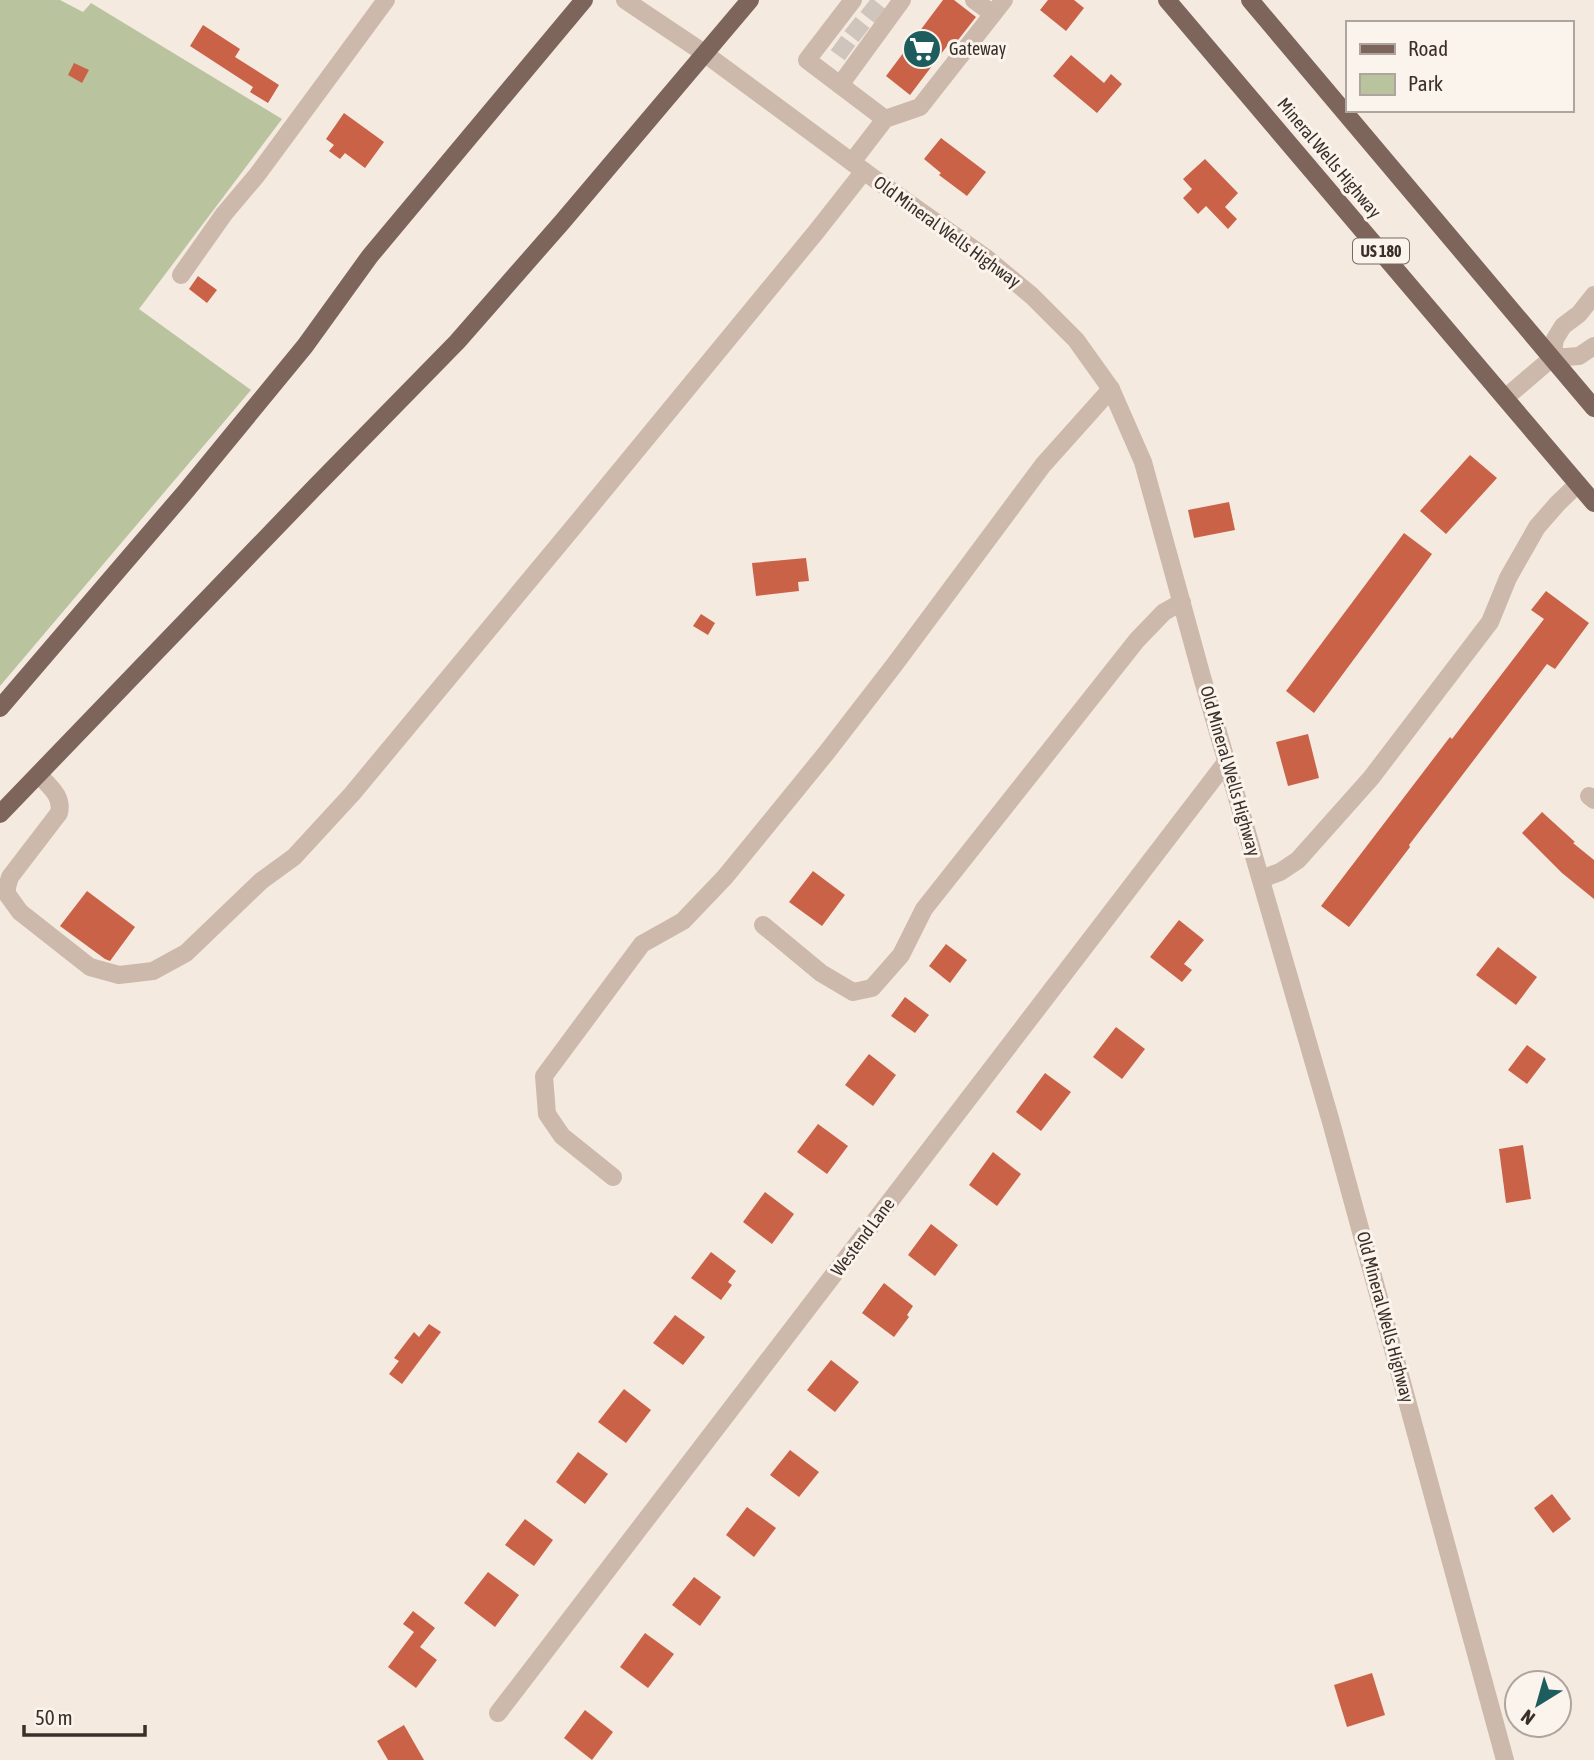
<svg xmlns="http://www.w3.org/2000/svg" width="1594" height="1760" font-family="'Asap Condensed',sans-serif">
	<rect width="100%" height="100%" fill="#f4eae0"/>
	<path fill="#b9c49f" d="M0,0H60L83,12L91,3L282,119L139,309L251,390L0,686Z"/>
	<g fill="#ca6248">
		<path d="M943,0H954L976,17L951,49L947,46L910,95L886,76Z"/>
		<path d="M1048,0H1074L1084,8L1066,31L1040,10Z"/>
		<path d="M203,25L240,49L235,57L279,85L268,103L250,92L253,87L190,46Z"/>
		<path d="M1071,55L1104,83L1111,74L1122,84L1097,113L1053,76Z"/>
		<path d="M74,63L89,70L82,83L68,75Z"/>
		<path d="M344,113L384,142L365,168L345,153L340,159L329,151L334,145L326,139Z"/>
		<path d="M941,138L986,172L967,196L939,175L941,173L924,159Z"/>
		<path d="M1205,159L1238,193L1225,207L1237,219L1228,229L1206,206L1198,214L1183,198L1192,189L1183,179Z"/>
		<path d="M198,276L217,290L207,303L189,289Z"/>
		<path d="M1470,455L1497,478L1446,534L1420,511Z"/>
		<path d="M1229,502L1235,530L1194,538L1188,510Z"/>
		<path d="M1404,533L1432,554L1314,713L1286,691Z"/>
		<path d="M806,558L809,581L798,582L799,591L756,596L752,563Z"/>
		<path d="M1546,591L1589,623L1555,669L1547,664L1409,845L1410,847L1349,927L1321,906L1450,737L1452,739L1544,619L1531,610Z"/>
		<path d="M701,614L715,623L708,635L693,626Z"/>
		<path d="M1308,734L1319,778L1288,786L1276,742Z"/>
		<path d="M1542,812L1575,842L1573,843L1594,860V899L1562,873L1522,833Z"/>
		<path d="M813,871L845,895L822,926L789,902Z"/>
		<path d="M87,891L135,927L110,961L105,959L60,926Z"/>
		<path d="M1179,920L1204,940L1184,964L1192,970L1182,982L1150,957Z"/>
		<path d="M946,944L967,960L950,983L929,966Z"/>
		<path d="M1498,947L1537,977L1516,1005L1476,975Z"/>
		<path d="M905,997L929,1015L915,1033L891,1016Z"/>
		<path d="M1116,1027L1145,1049L1122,1079L1093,1057Z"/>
		<path d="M1527,1045L1546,1059L1527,1084L1508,1070Z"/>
		<path d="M869,1054L896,1075L873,1106L845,1085Z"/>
		<path d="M1045,1073L1071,1092L1041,1131L1016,1112Z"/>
		<path d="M818,1124L848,1146L827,1174L797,1152Z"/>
		<path d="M1523,1145L1531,1199L1506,1203L1499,1149Z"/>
		<path d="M993,1152L1021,1174L997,1206L969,1185Z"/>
		<path d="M765,1192L794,1214L772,1244L743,1222Z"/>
		<path d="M931,1224L958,1245L935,1276L908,1255Z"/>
		<path d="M711,1252L736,1271L728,1282L732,1285L721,1300L691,1278Z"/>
		<path d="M884,1283L913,1306L907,1315L909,1317L894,1337L862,1313Z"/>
		<path d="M675,1315L705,1337L683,1365L653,1343Z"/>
		<path d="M429,1324L441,1332L402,1384L389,1374L399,1361L394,1358L414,1332L419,1337Z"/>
		<path d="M831,1360L859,1382L835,1412L807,1390Z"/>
		<path d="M624,1389L651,1410L626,1443L598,1422Z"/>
		<path d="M790,1450L819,1472L799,1497L770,1475Z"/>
		<path d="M578,1452L608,1474L585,1504L556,1482Z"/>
		<path d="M1552,1494L1571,1519L1553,1533L1534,1508Z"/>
		<path d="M747,1507L776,1528L754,1557L726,1535Z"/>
		<path d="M525,1519L553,1540L534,1566L505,1545Z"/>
		<path d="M488,1572L519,1595L495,1627L464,1603Z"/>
		<path d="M694,1577L721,1597L700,1626L672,1605Z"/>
		<path d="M413,1611L435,1628L420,1647L437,1660L416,1688L388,1667L414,1632L403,1624Z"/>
		<path d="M645,1633L674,1654L648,1688L620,1667Z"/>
		<path d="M1372,1673L1385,1715L1347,1727L1334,1685Z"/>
		<path d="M585,1710L613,1732L592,1760L564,1738Z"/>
		<path d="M404,1725L424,1760H388L377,1741Z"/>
	</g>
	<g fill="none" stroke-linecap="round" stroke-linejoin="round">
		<g stroke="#cfc5bc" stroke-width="18" stroke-dasharray="18 9" stroke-linecap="butt">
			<path d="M866,5L880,16"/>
			<path d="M850,24L864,35"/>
			<path d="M836,43L850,53"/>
		</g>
		<g stroke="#cdb9ab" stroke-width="18">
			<path d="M625,0L704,53L872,177L985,257L1032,296L1076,340L1111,389L1143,462L1202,677L1331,1122L1505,1760"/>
			<path d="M853,0L807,60L885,119"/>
			<path d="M974,0L993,14"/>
			<path d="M840,85L902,0"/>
			<path d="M852,162L885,119L920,107L1004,0"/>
			<path d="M181,275L224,214L257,175L386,0"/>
			<path d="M1552,358L1555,339L1563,326L1579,314L1594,295"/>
			<path d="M1505,398L1552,358L1579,356L1594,346"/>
			<path d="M39,775C49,786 63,796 59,813L10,877L7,887V894L20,912L90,967L119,975L153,971L186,953L261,881L294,857L352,794L576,524L816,232L864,171"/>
			<path d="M1589,796L1594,800"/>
			<path d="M1261,879L1280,872L1298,860L1371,778L1490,622L1508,578L1537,527L1558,503L1578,484"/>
			<path d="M763,925L821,973L853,992L872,988L901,955L924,909L1137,640L1164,612L1182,602"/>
			<path d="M613,1177L562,1136L547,1114L544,1076L642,944L683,921L725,877L827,752L895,664L1043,465L1111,389"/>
			<path d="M498,1713L1227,761"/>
		</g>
		<g stroke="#7d655b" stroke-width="18">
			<path d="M1167,0L1594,503"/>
			<path d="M1250,0L1594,408"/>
			<path d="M0,708L186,491L305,346L370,256L584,0"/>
			<path d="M0,814L316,486L457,342L563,221L750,0"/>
		</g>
	</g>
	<defs>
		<symbol id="supermarket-disc" viewBox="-11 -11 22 22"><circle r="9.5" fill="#1e5d5e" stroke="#fbf4ed"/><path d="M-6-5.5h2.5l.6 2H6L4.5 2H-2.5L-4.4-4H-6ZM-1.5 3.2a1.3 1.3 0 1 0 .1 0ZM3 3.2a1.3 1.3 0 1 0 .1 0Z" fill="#fff"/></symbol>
	</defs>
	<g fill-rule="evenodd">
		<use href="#supermarket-disc" x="900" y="27" width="44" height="44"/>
	</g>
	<g text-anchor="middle" stroke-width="6" stroke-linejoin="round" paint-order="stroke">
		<rect fill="#fbf4ed" stroke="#756a64" stroke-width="2" x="1353" y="238.5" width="56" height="25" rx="5"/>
		<g font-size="16" font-weight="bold" fill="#3b2f2a">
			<text x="1381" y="257">US 180</text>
		</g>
		<g font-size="18" fill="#3b2f2a" stroke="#fbf4ed" text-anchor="start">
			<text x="949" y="55">Gateway</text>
		</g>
		<g font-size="18" fill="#3b2f2a" stroke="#fbf4ed">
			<text transform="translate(1329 158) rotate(50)" y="6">Mineral Wells Highway</text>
			<text transform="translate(947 232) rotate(36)" y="6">Old Mineral Wells Highway</text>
			<text transform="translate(1230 771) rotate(74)" y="6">Old Mineral Wells Highway</text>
			<text transform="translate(863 1237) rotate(-53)" y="6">Westend Lane</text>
			<text transform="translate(1385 1317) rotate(75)" y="6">Old Mineral Wells Highway</text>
		</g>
	</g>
	<rect x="1346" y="21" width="228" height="91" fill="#fbf4ed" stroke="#aea59f" stroke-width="2"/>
	<rect x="1360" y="44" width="35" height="10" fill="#7d655b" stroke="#aea59f" stroke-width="2"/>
	<text x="1408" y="56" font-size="21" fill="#3b2f2a">Road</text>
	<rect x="1360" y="74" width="35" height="21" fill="#b9c49f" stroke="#aea59f" stroke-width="2"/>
	<text x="1408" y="91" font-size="21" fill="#3b2f2a">Park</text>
	<g transform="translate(1538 1704) rotate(217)"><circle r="33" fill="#fbf4ed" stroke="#aea59f" stroke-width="2"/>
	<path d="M0-5L12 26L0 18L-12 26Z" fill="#1e5d5e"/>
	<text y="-10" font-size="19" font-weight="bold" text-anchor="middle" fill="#3b2f2a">N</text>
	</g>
	<path d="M24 1725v10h121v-10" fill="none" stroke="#3b2f2a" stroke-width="3.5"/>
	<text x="35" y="1725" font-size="21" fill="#3b2f2a" stroke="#fbf4ed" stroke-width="5" paint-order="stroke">50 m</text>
</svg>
